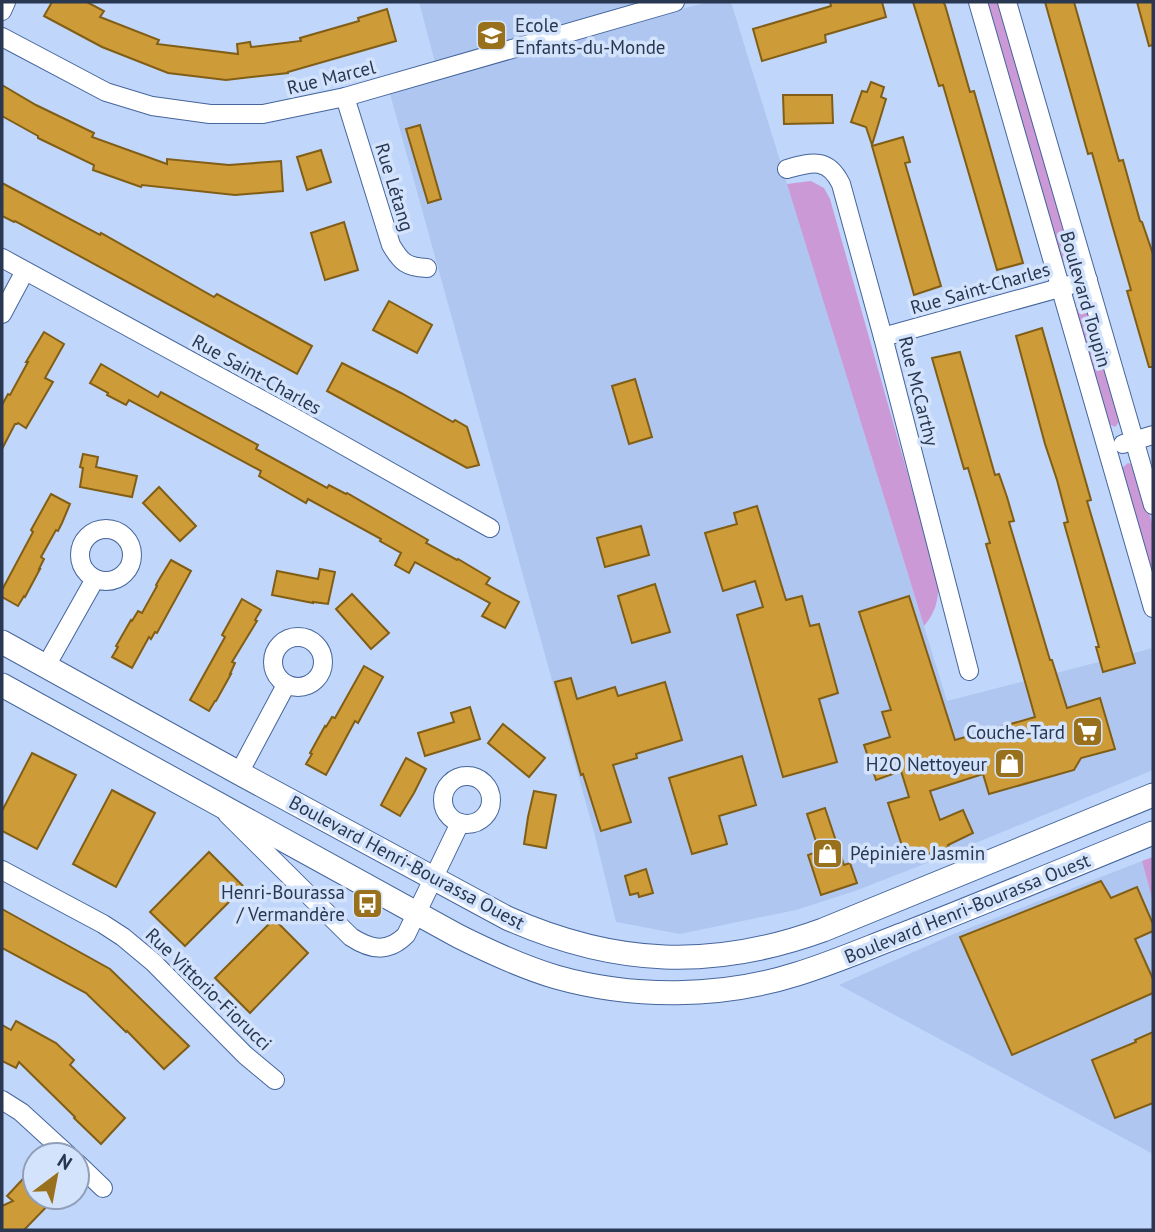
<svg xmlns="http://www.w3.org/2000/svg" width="1155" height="1232" font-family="'PT Sans',sans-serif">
	<rect width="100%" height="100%" fill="#c0d6fb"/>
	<g fill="#afc7f0">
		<path d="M419,2H674L470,62L709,2H731L947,701L1153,648V770L927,863L855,891L796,910L680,934L616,922L595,836L387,83L437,70Z"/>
		<path d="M1142,861L1153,902V1154L839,985L954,934Z"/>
	</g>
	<g fill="#cc99d7">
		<path d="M985,2H1001L1073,256L1068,261L1064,262L1061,259Z"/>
		<path d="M811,181L824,188L830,199L939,585C937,603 936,611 924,626L787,184Z"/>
		<path d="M1082,304L1088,306L1120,421L1115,427L1109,424L1076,313L1077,309Z"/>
		<path d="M1128,463L1134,465L1140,480L1153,527V582L1122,471L1123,467Z"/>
		<path d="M1153,857V902L1142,861Z"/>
	</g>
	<g fill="#ce9b39" stroke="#815e16" stroke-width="2">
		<path d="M52,2H87L104,11L100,17L159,40L157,44L238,54L237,44L250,42L251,47L301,41L300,38L359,21L358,18L387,9L396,41L288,72V73L226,80L168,73L102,47L44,16Z"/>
		<path d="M830,2H882L886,17L825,35L826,42L762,61L753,29L831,6Z"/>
		<path d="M913,2H943L945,5L970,92L974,91L1023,263L997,270L943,85L939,86Z"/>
		<path d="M1045,2H1074L1119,161L1123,160L1140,221L1142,222L1153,254V367H1149L1127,291L1131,290L1113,228L1092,153L1088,154Z"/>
		<path d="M1137,2H1153V45L1149,46Z"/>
		<path d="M871,82L884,87L881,97L886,99L872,145L866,127L851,122L862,91L867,92Z"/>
		<path d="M2,85L36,105L94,133L92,137L167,164V159L229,165L281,161L283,191L235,195L142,185L141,187L93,170L94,165L38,138V136L2,116Z"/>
		<path d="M783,95H832L833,123L784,124Z"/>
		<path d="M420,125L441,199L428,203L406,129Z"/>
		<path d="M903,137L910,162L905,163L941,286L914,295L872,146Z"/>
		<path d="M321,150L331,182L307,190L297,157Z"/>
		<path d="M2,183L100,235L101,233L214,297L217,294L312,346L297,374L15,221L14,222L2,216Z"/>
		<path d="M344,222L358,270L325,280L311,233Z"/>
		<path d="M389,301L432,325L417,353L373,330Z"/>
		<path d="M1042,328L1091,500L1087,501L1135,663L1103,672L1096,647H1099L1064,523L1068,522L1057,480L1045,444L1016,336Z"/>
		<path d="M44,332L64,344L45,378L53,382L26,428L18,423L17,424H15L2,449V405L8,394L10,395L28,362H26Z"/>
		<path d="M960,352L995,475L999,474L1007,497L1014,521L1009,522L1050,660H1052L1067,708L1100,698L1115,749L1081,758L1074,770L989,794L983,774L930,791L940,820L963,810L973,833L948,845L949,847L907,861L888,803L909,797L901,771L876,780L864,745L890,737L882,712L891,710L859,612L909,596L955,740L1035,717L986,544L990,543L979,505L968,468L964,469L932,358Z"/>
		<path d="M342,363L401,393L453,422L455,420L467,427L479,465L467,468L327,391Z"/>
		<path d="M101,364L158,397L161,392L258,445L256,449L327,488L329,485L346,494L347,493L428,540L426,543L457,560L458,559L490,578L486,584L519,602L505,628L482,616L490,603L415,562L409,573L395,565L401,553L380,541L381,539L308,499L306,503L259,476L261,471L129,400L126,405L107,395L108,393L90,383Z"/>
		<path d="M635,379L652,437L629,444L612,386Z"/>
		<path d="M83,454L98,457L96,467L137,476L132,497L80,487L83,468L80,467Z"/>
		<path d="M159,487L196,526L180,541L143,503Z"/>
		<path d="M51,494L70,504L62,523L58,531L56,530L41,557L44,559L39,569H40L25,597L24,596L18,606L2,597V590L33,532L31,530Z"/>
		<path d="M757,506L786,600L802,596L810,626L819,624L838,693L819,699L837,762L783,777L737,615L763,607L755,581L723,591L705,533L737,524L734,513Z"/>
		<path d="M641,526L649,555L605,567L597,538Z"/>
		<path d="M171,560L191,571L157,633L155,632L151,639L149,637L132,668L112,657L118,647L116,646L131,620L132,621L138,611L142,613L157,586L156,585L160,578Z"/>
		<path d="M320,569L335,572L328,604L313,602V603L272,595L277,571L318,579Z"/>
		<path d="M655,584L670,632L632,643L618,596Z"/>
		<path d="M352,594L389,633L371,649L336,609Z"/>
		<path d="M242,599L261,610L255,620L257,621L232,662L235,663L230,674H231L216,701H215L209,711L190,700L225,637L222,635Z"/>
		<path d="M364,666L383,677L358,723L355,721L326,775L306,764L312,754L310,753L325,726L326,727L332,717L335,718Z"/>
		<path d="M571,678L577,699L615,687L618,696L665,682L682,740L636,754L637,758L613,765L631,822L601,831L583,774L581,775L555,682Z"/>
		<path d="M470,707L480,739L425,756L418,733L454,722L451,713Z"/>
		<path d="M503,724L545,758L529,777L488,743Z"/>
		<path d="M32,753L76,775L37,849L2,831V811Z"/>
		<path d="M742,756L756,805L719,816L727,844L692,854L669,778Z"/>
		<path d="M406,758L426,769L414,793L400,816L381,805Z"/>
		<path d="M112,790L155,813L116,887L73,864Z"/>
		<path d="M534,791L556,795L546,848L524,844L528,817Z"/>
		<path d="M825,808L844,865L850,863L857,883L821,895L808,855L819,851L807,814Z"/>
		<path d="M209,852L244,887L185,946L150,912Z"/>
		<path d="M646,869L653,893L639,897L638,893L630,895L625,876Z"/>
		<path d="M1101,881L1111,898L1137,887L1153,924V931L1135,939L1153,979V993L1012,1055L960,937Z"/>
		<path d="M2,909L110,969L189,1046L164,1069L127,1031L126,1032L86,993L2,948Z"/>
		<path d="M274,919L308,953L250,1013L215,978Z"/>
		<path d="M16,1021L56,1043L74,1060L70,1065L125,1118L101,1144L74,1118L75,1117L19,1062L16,1068L2,1061V1025L11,1030Z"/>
		<path d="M1153,1032V1103L1115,1118L1092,1060L1136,1042L1135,1040Z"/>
		<path d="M35,1166V1197H56L24,1230H2V1206L13,1201L7,1196Z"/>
	</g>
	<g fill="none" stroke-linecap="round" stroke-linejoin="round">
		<defs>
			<g id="minor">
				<path d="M978,2L1153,608"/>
				<path d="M1007,2L1153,505"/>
				<path d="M2,11L6,2"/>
				<path d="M2,37L106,92L152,106L210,114H263L345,97L675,2"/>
				<path d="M345,97L391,245C401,262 406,267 427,268"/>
				<path d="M787,169C812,162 828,157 841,184L883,337L969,671"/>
				<path d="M2,258L295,418L490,528"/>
				<path d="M2,314L25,271"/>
				<path d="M883,337L1088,280"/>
				<path d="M1123,444L1153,435"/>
				<circle cx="106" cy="555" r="26"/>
				<circle cx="298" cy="662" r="25"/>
				<path d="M46,666L95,579"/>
				<path d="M239,773L286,685"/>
				<circle cx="467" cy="800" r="24"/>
				<path d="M227,814L351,937C371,950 388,953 406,935L460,823"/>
				<path d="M2,870L103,924L123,937L153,962L245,1055L275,1080"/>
				<path d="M2,1100L21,1112L68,1155"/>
				<path d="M77,1163L103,1188"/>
			</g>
			<g id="major">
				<path d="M2,642L239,773L507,918C615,966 713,970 823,930L1153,795"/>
				<path d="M2,685L458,936C490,952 522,967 556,977C634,999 721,998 797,974C836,962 874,945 912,931C993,899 1073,866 1153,833"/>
			</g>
		</defs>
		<use href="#minor" stroke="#45659c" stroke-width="20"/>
		<use href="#major" stroke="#45659c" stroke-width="25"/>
		<use href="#minor" stroke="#fff" stroke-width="18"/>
		<use href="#major" stroke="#fff" stroke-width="23"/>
	</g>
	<defs>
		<symbol id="school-square" viewBox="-11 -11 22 22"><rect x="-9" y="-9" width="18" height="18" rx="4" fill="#99701c" stroke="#d4e3fc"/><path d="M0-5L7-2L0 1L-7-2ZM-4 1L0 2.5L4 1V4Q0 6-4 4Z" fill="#fff"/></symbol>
		<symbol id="supermarket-square" viewBox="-11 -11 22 22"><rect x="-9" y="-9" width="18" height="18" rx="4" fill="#99701c" stroke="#d4e3fc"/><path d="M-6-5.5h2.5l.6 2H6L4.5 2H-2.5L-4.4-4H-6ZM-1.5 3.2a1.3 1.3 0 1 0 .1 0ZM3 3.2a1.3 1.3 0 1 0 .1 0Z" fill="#fff"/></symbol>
		<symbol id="shop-square" viewBox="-11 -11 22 22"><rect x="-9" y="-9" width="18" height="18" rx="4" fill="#99701c" stroke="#d4e3fc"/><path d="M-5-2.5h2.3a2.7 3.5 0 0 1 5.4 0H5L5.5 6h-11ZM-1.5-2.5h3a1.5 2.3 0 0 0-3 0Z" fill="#fff"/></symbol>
		<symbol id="bus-square" viewBox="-11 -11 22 22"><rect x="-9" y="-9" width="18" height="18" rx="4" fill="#99701c" stroke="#d4e3fc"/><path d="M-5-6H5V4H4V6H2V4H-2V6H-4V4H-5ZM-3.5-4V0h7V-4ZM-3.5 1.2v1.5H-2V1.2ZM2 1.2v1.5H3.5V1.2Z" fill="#fff"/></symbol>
	</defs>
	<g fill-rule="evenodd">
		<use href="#school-square" x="474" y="18" width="35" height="35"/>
		<use href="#supermarket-square" x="1070" y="714" width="35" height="35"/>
		<use href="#shop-square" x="992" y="746" width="35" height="35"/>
		<use href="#shop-square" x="810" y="836" width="35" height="35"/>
		<use href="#bus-square" x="350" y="886" width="35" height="35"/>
	</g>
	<g text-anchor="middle" stroke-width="7" stroke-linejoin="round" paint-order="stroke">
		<g font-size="19" fill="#293750" stroke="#d4e3fc" text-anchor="end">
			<text x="515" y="32" text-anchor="start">Ecole<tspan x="515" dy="22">Enfants-du-Monde</tspan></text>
			<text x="1065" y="739">Couche-Tard</text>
			<text x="987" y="771">H2O Nettoyeur</text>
			<text x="850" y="860" text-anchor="start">Pépinière Jasmin</text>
			<text x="345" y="899">Henri-Bourassa<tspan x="345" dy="22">/ Vermandère</tspan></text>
		</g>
		<g font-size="19" fill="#293750" stroke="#d4e3fc">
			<text transform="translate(331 77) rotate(-14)" y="7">Rue Marcel</text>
			<text transform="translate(395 187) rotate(73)" y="7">Rue Létang</text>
			<text transform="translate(980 288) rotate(-16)" y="7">Rue Saint-Charles</text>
			<text transform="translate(1086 299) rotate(74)" y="7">Boulevard Toupin</text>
			<text transform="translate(257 374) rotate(29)" y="7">Rue Saint-Charles</text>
			<text transform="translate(919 391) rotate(76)" y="7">Rue McCarthy</text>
			<text transform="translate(407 862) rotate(28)" y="7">Boulevard Henri-Bourassa Ouest</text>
			<text transform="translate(967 908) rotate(-22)" y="7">Boulevard Henri-Bourassa Ouest</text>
			<text transform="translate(209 989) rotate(44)" y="7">Rue Vittorio-Fiorucci</text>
		</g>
	</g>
	<rect width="1155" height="1232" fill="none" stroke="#293750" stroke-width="7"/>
	<g transform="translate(56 1176) rotate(32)"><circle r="33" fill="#d4e3fc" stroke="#909eb7" stroke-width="2"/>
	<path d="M0-5L12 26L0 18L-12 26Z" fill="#99701c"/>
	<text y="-10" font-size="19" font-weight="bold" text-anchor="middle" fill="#293750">N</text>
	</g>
</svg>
